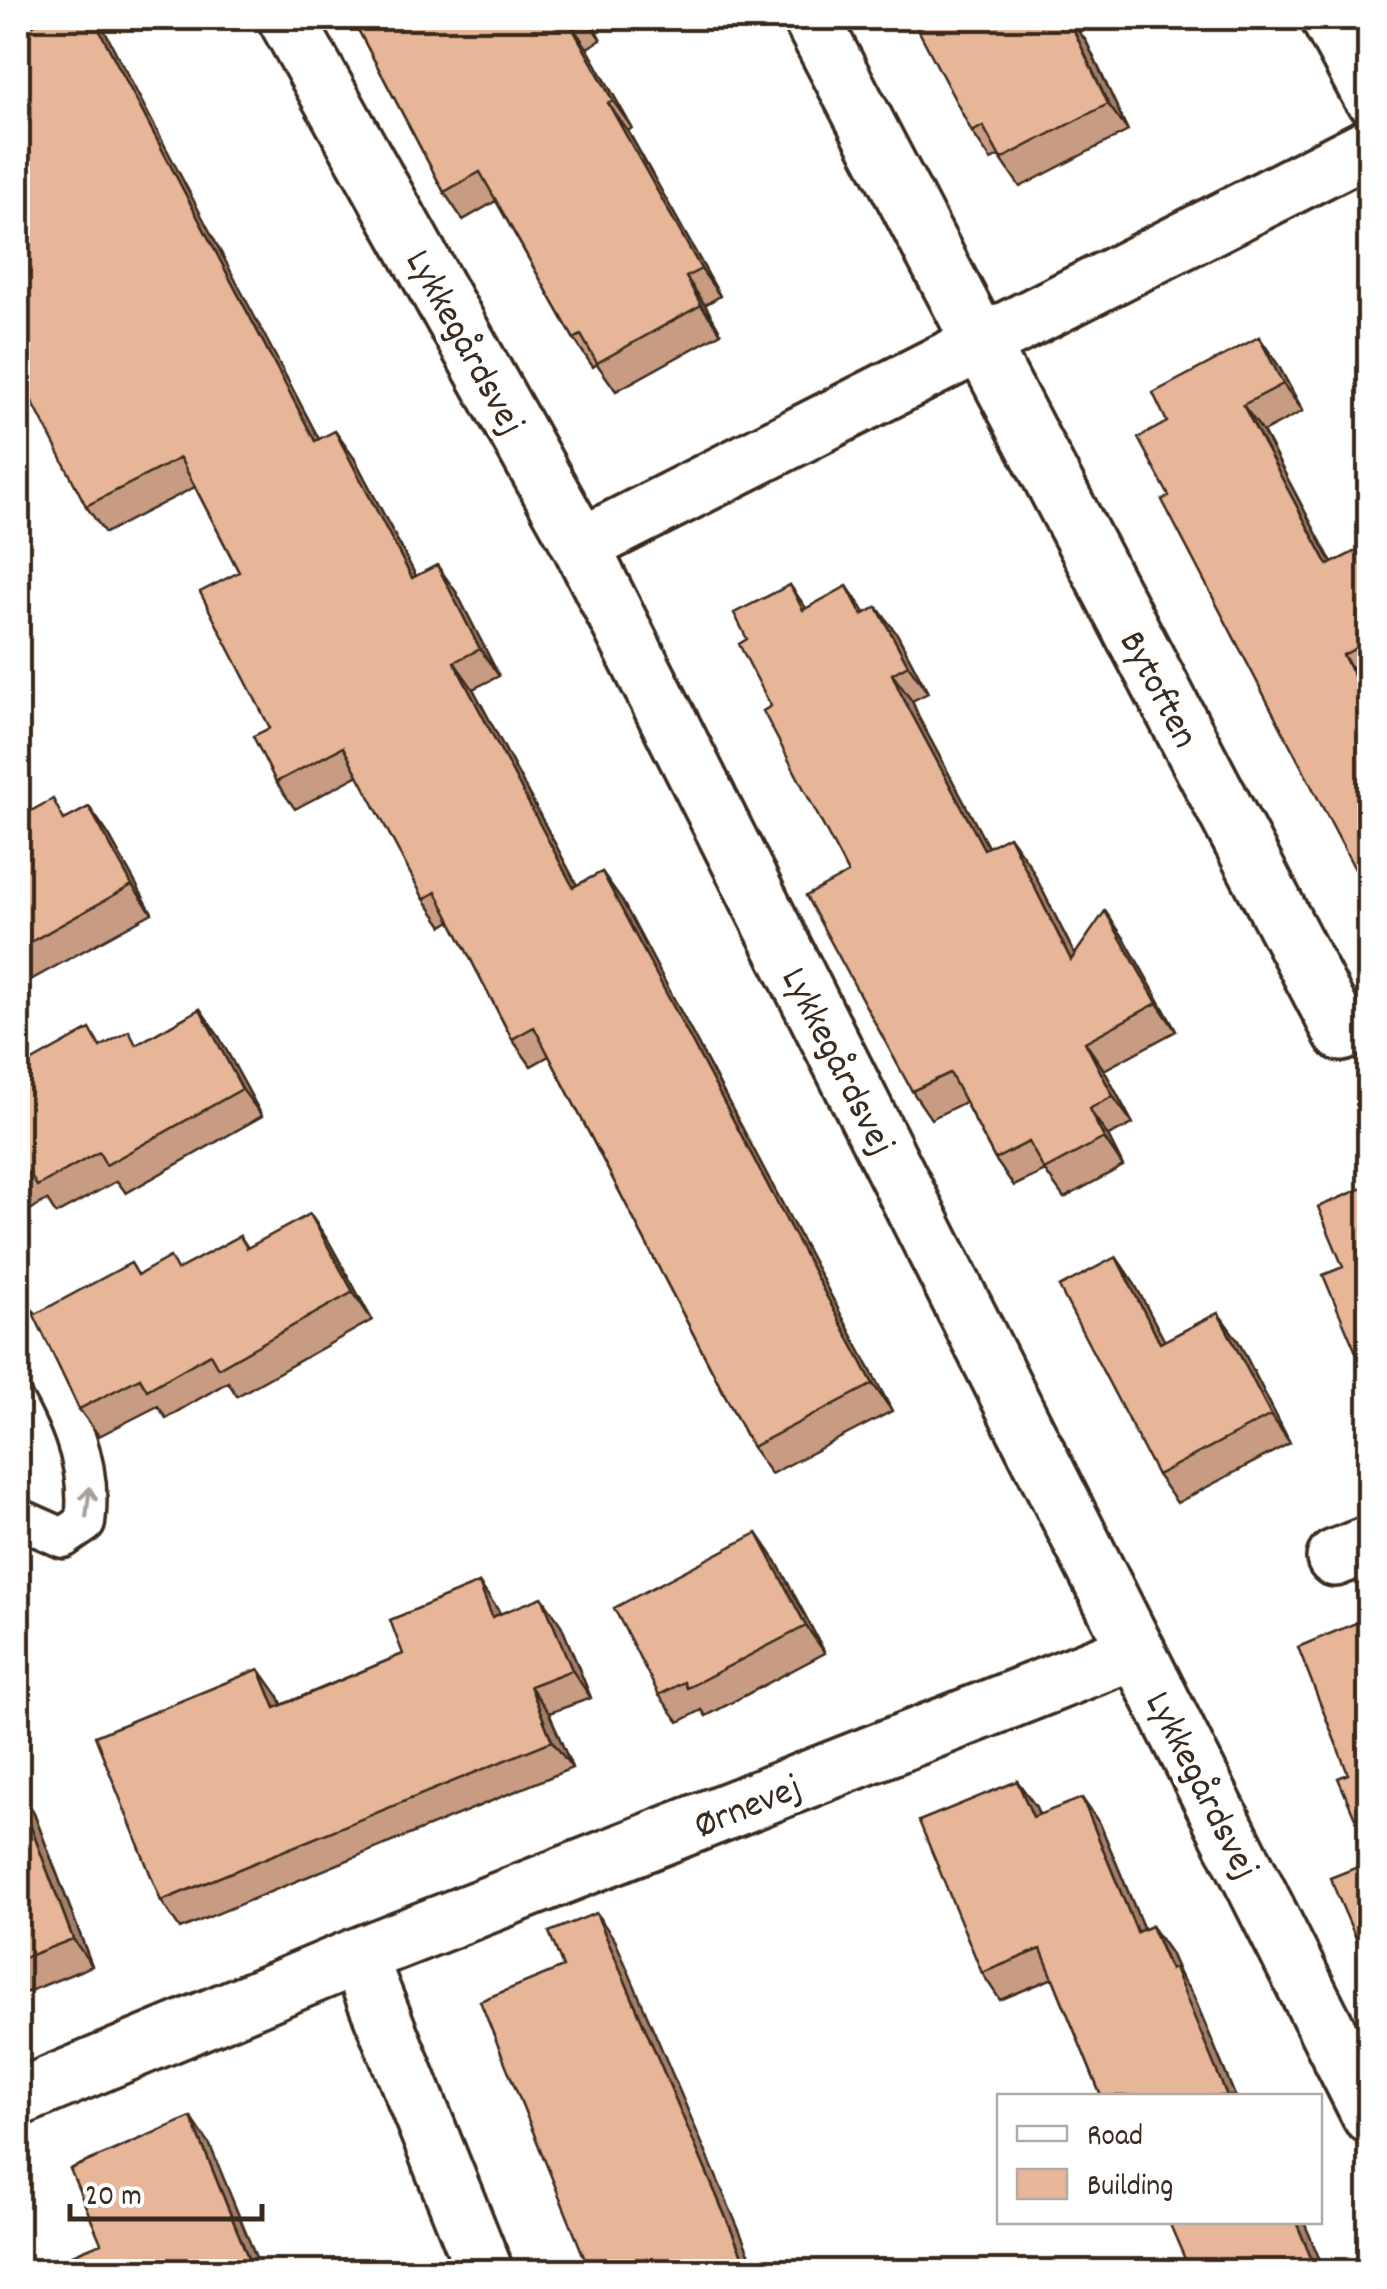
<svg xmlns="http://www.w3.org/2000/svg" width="1387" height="2289" viewBox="0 0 1387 2289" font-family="Dekko,sans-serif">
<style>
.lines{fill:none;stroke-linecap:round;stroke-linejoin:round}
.service-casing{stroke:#3b2a1e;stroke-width:45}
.minor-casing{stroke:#3b2a1e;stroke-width:62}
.service{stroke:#fff;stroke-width:38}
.minor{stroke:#fff;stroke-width:55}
.wall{fill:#c79c83;stroke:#3b2a1e;stroke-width:2.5}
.shaded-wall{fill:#a27f6a;stroke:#3b2a1e;stroke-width:2.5}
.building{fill:#e7b598;stroke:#3b2a1e;stroke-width:2.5}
.oneway{stroke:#a79f9a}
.labels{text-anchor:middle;stroke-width:10;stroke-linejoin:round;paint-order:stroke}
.street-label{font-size:38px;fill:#3b2a1e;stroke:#fff}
</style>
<rect width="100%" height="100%" fill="#fff"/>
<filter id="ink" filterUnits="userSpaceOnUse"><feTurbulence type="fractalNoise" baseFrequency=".01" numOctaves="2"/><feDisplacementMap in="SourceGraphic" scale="20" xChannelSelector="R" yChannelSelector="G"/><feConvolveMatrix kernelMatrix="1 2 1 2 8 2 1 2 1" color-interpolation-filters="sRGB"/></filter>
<g filter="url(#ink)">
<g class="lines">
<defs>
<path id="service" d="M18 1325C53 1390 95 1446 85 1523L63 1538 18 1518"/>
<path id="minor" d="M286 18 581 546 1370 2115
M811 18 1342 1033
M1329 18 1370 94
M581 546 1370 146
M1335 1558 1370 1544
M358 1956 485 2272
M18 2098 358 1956 1137 1650"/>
</defs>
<use href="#service" class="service-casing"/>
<use href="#minor" class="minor-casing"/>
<use href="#service" class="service"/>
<use href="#minor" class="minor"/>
</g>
<path class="wall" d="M47 18H96L319 439 354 458 416 576 456 592 499 676 473 689 577 885 602 872 621 899 892 1411 771 1474 752 1447 549 1056 531 1066 512 1039 451 921 443 926 424 899 359 775 295 809 276 782 270 728 239 572 195 487 105 533 86 506Z
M352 18H589L601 40 587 48 632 128 628 131 720 296 705 305 721 333 616 391 597 364 593 367 574 339 496 201 463 220 444 192Z
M1052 18 1054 20 1059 18H1069L1086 41 1128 131 1020 187 999 156 991 160 972 132Z
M1259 337 1278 365 1303 411 1263 432 1332 563 1358 550 1370 566V679L1362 683 1169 496 1167 422Z
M790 585 806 608 865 613 897 634 928 693 912 701 920 720 988 847 1029 864 1075 955 1124 938 1176 1031 1104 1070 1133 1124 1108 1136 1123 1166 1064 1198 1045 1171 1014 1186 995 1159 965 1102 931 1119 912 1091 848 873 771 706 747 639Z
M89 807 108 834 152 913 18 987V818L67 819Z
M200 1009 219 1037 262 1116 126 1193 117 1181 56 1214 47 1200 18 1217V1069L102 1046 138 1044Z
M240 1236 248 1248 329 1242 372 1320 237 1396 228 1382 166 1418 158 1406 99 1436 79 1409 139 1274 178 1270Z
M1116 1257 1135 1285 1164 1341 1218 1313 1238 1341 1290 1443 1177 1503 1157 1475Z
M776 1561 825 1653 706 1716 702 1710 679 1722 659 1695Z
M479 1583 500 1614 561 1625 591 1698 549 1713 572 1768 180 1929 161 1901 279 1697 282 1705 403 1654Z
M1017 1781 1036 1807 1039 1815 1100 1824 1144 1930 1151 1926 1170 1953 1180 1976 1193 1995 1235 2096H1101L1053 1978 1000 2000 982 1973Z
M18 1788 33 1811 92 1966 20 1995 18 1992Z"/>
<path class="shaded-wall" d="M93 18H96L102 26 334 468 315 441Z
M586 18H589L601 40Z
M1068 18 1086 41 1128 131 1108 104Z
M568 20 587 48 632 128 613 101Z
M608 103 628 131 720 296 701 269Z
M686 277 705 305 721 333 701 305Z
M1259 337 1278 365 1303 411 1283 384Z
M1243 405 1263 432 1347 592 1328 565Z
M335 431 354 458 431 605 412 578Z
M437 565 456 592 499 676 480 649Z
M847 586 866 614 862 615Z
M877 607 897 634 928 693 908 665Z
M1343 655 1362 683 1370 697V706Z
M454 662 473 689 592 914 573 887Z
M892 674 912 701 920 720 1004 877 984 849 900 692Z
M89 807 108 834 152 913 132 885Z
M1009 836 1029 864 1091 987 1071 960Z
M602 872 621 899 892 1411 873 1384Z
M1105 911 1124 938 1176 1031 1157 1003Z
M200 1009 219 1037 262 1116 242 1089Z
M1085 1042 1104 1070 1133 1124 1113 1096Z
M1089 1109 1108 1136 1123 1166 1104 1138Z
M310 1214 329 1242 372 1320 353 1292Z
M1116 1257 1135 1285 1180 1370 1160 1343Z
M1218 1313 1238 1341 1290 1443 1271 1415Z
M757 1533 776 1561 825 1653 806 1626Z
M479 1583 499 1611 512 1644 492 1617Z
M542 1597 561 1625 591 1698 572 1670Z
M259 1669 279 1697 295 1735 275 1708Z
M530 1686 549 1713 572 1768 552 1741Z
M1017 1781 1036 1807 1051 1844 1033 1817Z
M18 1788 33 1811 92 1966 73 1939 18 1793Z
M1082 1798 1100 1824 1156 1959 1137 1932Z
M596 1913 615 1940 757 2272H749Z
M1151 1926 1170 1953 1180 1976 1193 1995 1235 2096H1227Z
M191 2117 210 2145 262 2272H254Z
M1296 2222H1304L1325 2272H1317Z"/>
<path class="building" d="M47 18H93L315 441 335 431 412 578 437 565 480 649 454 662 573 887 602 872 873 1384 752 1447 534 1027 512 1039 436 892 424 899 343 747 276 782 253 736 270 728 200 592 239 572 180 458 86 506 18 374V33Z
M352 18H572L568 20 613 101 608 103 701 269 686 277 701 305 597 363 581 335 574 339 480 172 444 192Z
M912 18H1047L1050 22 1059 18H1068L1108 104 1001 159 983 126 972 132Z
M1259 337 1283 384 1243 405 1328 565 1358 550 1370 572V641L1343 655 1370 706V898L1162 500 1169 496 1138 438 1167 422 1153 393Z
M790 585 803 610 847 586 862 615 877 607 908 665 892 674 900 692 984 849 1009 836 1071 960 1105 911 1157 1003 1085 1042 1113 1096 1089 1109 1104 1138 1044 1170 1029 1142 995 1159 950 1073 912 1091 806 896 848 873 763 711 771 706 739 644 747 639 734 613Z
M53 799 64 820 89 807 132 885 18 949V818Z
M200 1009 242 1089 106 1165 99 1152 37 1186 29 1172 18 1178V1069L90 1029 100 1047 129 1031 136 1045Z
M1370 1185V1377L1367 1378 1323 1275 1343 1267 1318 1207Z
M310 1214 353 1292 218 1368 210 1354 147 1390 140 1378 79 1409 34 1315 131 1263 138 1275 170 1257 177 1270 240 1236 247 1248Z
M1116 1257 1160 1343 1218 1313 1271 1415 1157 1475 1059 1287Z
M757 1533 806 1626 687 1688 684 1682 659 1695 614 1608Z
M479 1583 492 1617 542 1597 572 1670 530 1686 552 1741 161 1901 95 1736 259 1669 275 1708 403 1654 390 1620Z
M1370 1617V1853L1338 1778 1348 1774 1298 1647Z
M1017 1781 1033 1817 1082 1798 1137 1932 1151 1926 1170 1970 1174 1968 1227 2096H1101L1041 1949 982 1973 919 1821Z
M18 1793 73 1939 18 1960Z
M1370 1862V1971L1330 1878Z
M596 1913 749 2272H590L480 2001 563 1967 549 1932Z
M191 2117 254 2272H48L46 2266 101 2243 70 2169Z
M1169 2222H1296L1317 2272H1155L1185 2259Z"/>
<defs><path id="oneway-shaft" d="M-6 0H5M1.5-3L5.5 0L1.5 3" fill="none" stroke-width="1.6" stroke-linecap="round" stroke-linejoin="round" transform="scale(2.5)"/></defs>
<use class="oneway" href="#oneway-shaft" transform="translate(88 1502) rotate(-83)"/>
</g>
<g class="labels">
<g class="street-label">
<text transform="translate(467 341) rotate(61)" y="13">Lykkegårdsvej</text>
<text transform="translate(1161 688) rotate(62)" y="13">Bytoften</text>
<text transform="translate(840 1060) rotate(63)" y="13">Lykkegårdsvej</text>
<text transform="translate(1204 1784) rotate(63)" y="13">Lykkegårdsvej</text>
<text transform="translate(747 1804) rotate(-22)" y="13">Ørnevej</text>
</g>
</g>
<rect width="1387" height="2289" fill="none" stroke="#fff" stroke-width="60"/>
<rect x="30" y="30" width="1327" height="2229" fill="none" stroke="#3b2a1e" stroke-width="4" filter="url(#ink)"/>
<rect x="997" y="2094" width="325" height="130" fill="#ffffff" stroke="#b1aaa5" stroke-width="2.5"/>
<rect x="1017" y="2126" width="50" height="15" fill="#ffffff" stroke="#b1aaa5" stroke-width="2.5"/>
<text x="1087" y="2144" font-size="30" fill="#3b2a1e">Road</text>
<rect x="1017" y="2169" width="50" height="30" fill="#e7b598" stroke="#b1aaa5" stroke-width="2.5"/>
<text x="1087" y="2194" font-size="30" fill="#3b2a1e">Building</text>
<path d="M70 2204v15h192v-15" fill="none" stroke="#3b2a1e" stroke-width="5"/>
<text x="85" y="2204" font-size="30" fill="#3b2a1e" stroke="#ffffff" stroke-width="8" paint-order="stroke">20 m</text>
</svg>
